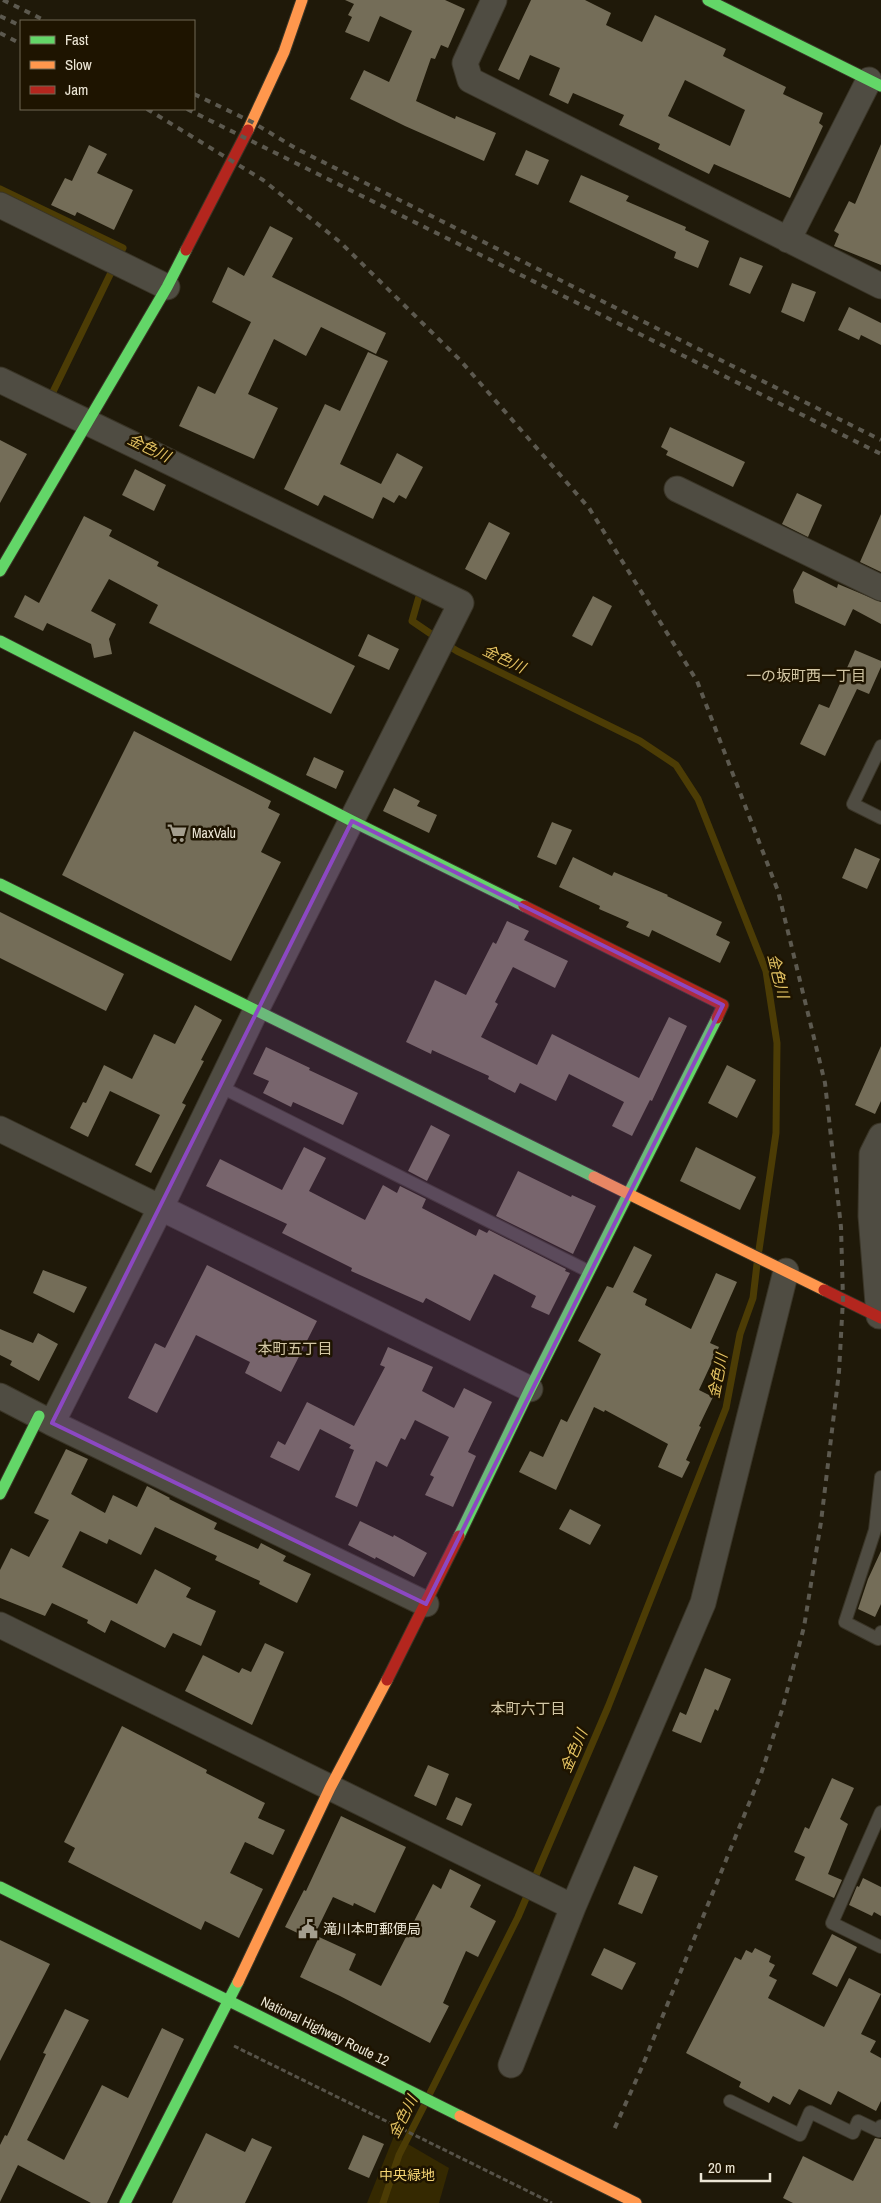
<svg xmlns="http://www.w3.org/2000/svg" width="881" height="2203" viewBox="0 0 881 2203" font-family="'Archivo Narrow','Noto Sans JP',sans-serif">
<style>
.green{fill:#352901}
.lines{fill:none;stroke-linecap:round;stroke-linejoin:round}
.stream{stroke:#4c3c05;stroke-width:7}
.building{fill:#746d58;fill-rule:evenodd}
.lane-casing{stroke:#3a3527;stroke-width:14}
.street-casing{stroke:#3a3527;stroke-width:27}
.fast-casing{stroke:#3a3527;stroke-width:13}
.slow-casing{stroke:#3a3527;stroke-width:13}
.jam-casing{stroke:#3a3527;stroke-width:13}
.path{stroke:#565248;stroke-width:3;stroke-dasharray:5 2.5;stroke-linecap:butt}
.lane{stroke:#4f4c42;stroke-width:12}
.street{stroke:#4f4c42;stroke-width:25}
.fast{stroke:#63d668;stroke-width:11}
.slow{stroke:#ff974d;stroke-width:11}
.jam{stroke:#b3261e;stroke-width:11}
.rail{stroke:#5c594f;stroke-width:4;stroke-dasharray:6 6;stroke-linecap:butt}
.marked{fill:#8c48c2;fill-opacity:0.2;stroke:#8c48c2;stroke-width:4;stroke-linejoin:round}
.labels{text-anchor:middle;stroke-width:5;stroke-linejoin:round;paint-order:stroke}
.poi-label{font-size:14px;fill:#ece6d5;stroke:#1e1400;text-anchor:start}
.street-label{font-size:14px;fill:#ece6d5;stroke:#1e1400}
.park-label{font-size:14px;fill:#f5d473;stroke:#1e1400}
.water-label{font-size:15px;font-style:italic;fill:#e4c362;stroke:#1e1400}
.neighbourhood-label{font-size:15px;fill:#d3c7a5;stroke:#1e1400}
</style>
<rect width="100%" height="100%" fill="#1f1909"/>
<path class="green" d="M394 2136 449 2168 439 2203H367Z"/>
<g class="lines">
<path class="stream" d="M0 189 123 248 49 400
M416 591 420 593 412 621 437 638
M446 644 457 651 640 741 676 765 698 799 766 971 777 1043 776 1133 759 1250
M429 2095 518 1917 608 1707 726 1408 740 1334 753 1298 757 1264
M383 2203 399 2155 425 2104"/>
</g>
<path class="building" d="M345 0H445L465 9 448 48 441 45 435 59 431 58 416 101 455 119 456 116 496 133 484 161 405 126 350 99 364 70 389 82 412 31 380 16 369 42 345 32 352 17 348 15 354 4Z
M531 0H585L611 13 606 25 642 42 655 15 726 49 723 56 786 87 783 94 823 113 819 123 823 126 790 198 714 164 709 174 658 149 660 144 619 125 624 115 573 93 568 104 549 95 560 68 530 55 519 80 498 70ZM685 80 745 110 730 146 668 116Z
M881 144V265L834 246 839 234 834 231 849 201 855 204Z
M89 145 107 154 97 173 133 190 114 230 77 212 75 216 51 205 65 178 72 181Z
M526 150 549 160 538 185 515 175Z
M581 175 629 196 626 201 686 227 685 230 709 241 698 268 674 258 676 252 569 202Z
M270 226 293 238 272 277 386 333 376 354 321 327 306 356 274 339 248 394 278 408 254 459 179 426 198 386 215 394 251 322 212 302 228 267 244 276Z
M740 257 763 266 750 294 729 285Z
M792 283 816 292 804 322 781 312Z
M849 307 881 323V345L861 335 859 340 838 330Z
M368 352 388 361 340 464 381 484 397 453 423 467 406 499 399 495 394 503 383 497 373 519 324 495 318 506 284 489 325 404 340 411Z
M670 427 745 462 733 487 666 455 668 451 661 447Z
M0 440 27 454 0 503Z
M135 469 166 485 154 511 122 495Z
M797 493 822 505 808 537 782 524Z
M881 514V572L860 562Z
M84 516 112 530 109 536 159 562 157 566 355 666 331 714 149 623 158 605 109 579 91 611 116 624 109 639 112 654 94 658 91 644 47 623 43 631 14 617 25 595 39 603Z
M489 522 510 533 486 580 465 569Z
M803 571 837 588 838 584 881 602V624L853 609 845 626 795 603 793 590Z
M593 596 612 606 592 646 572 636Z
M368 634 399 649 389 670 358 656Z
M855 650 881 661V667L869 694 857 689 825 756 800 744 819 704 829 708Z
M134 731 271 801 268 808 280 814 261 852 281 862 231 961 62 875Z
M314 757 344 771 336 789 306 775Z
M394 788 420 801 417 806 437 815 429 833 383 811Z
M552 822 572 830 556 865 537 857Z
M855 848 880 859 867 889 842 878Z
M573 857 612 876 614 872 668 895 667 896 722 922 716 935 730 942 720 963 652 930 649 937 626 927 629 922 599 909 600 906 559 887Z
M0 912 124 974 106 1011 0 958Z
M507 921 529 931 524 940 568 961 555 988 513 967 495 1002 498 1004 481 1037 537 1065 552 1034 639 1078 669 1017 687 1026 652 1101 650 1100 632 1136 612 1126 624 1102 569 1074 556 1101 520 1083 515 1093 488 1079 489 1076 432 1050 431 1054 406 1042 435 980 466 995 493 942 496 944Z
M195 1005 222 1020 201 1060 204 1061 182 1103 186 1105 151 1173 135 1165 160 1115 110 1091 88 1137 70 1128 83 1102 86 1103 104 1065 132 1079 154 1034 175 1044Z
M881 1046V1101L875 1114 855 1105Z
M266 1047 310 1068 309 1070 358 1093 343 1125 293 1102 291 1107 263 1093 269 1081 253 1074Z
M727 1065 756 1080 737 1118 708 1103Z
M431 1125 450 1135 427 1181 408 1171Z
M304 1147 326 1158 309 1191 365 1220 383 1185 397 1193 400 1186 426 1199 422 1208 476 1236 479 1229 487 1233 489 1230 566 1269 565 1271 570 1273 549 1315 531 1307 536 1296 494 1274 470 1321 426 1298 423 1303 351 1271 352 1268 282 1233 287 1224 206 1186 220 1159 282 1190Z
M696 1147 756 1177 740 1210 680 1181Z
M518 1171 571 1197 572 1195 596 1206 573 1254 496 1216Z
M634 1246 652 1255 633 1292 647 1299 645 1305 691 1329 716 1273 737 1282 710 1343 719 1347 699 1390 713 1397 699 1426 701 1427 686 1460 690 1462 682 1478 658 1467 668 1444 605 1410 604 1412 594 1407 556 1490 519 1472 530 1451 543 1457 561 1419 567 1422 601 1354 578 1341 607 1286 613 1288Z
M207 1265 317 1321 281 1392 245 1373 250 1362 196 1335 157 1413 128 1398 155 1343 165 1348Z
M43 1270 87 1287 74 1313 33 1293Z
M0 1329 33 1343 38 1333 58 1344 39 1381 10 1365 12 1361 0 1355Z
M388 1347 433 1367 422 1391 454 1408 464 1388 492 1402 468 1452 476 1456 453 1507 425 1495 434 1477 430 1475 449 1437 415 1420 405 1440 401 1438 387 1467 376 1461 357 1507 335 1497 354 1450 349 1448 351 1445 320 1429 299 1471 270 1457 278 1441 285 1445 307 1402 354 1426 385 1367 380 1365Z
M66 1449 88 1459 71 1494 105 1513 113 1495 137 1507 147 1486 170 1498 169 1499 217 1523 214 1529 258 1549 261 1543 286 1556 283 1561 311 1574 297 1603 259 1584 260 1581 215 1560 217 1556 155 1527 141 1555 109 1539 107 1544 80 1531 62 1567 137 1604 155 1569 191 1588 186 1597 216 1611 201 1646 173 1633 165 1648 111 1620 105 1633 87 1623 88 1620 52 1603 45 1616 0 1598V1570L11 1548 29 1557 49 1520 34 1513Z
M570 1509 601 1525 590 1545 559 1529Z
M360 1521 393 1537 394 1535 427 1553 414 1577 376 1557 375 1559 348 1545Z
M881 1551V1604L875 1617 858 1609 868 1579Z
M265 1643 284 1652 252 1725 185 1691 203 1655 239 1673 242 1668 251 1672Z
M705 1668 731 1679 718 1711 715 1709 701 1743 672 1731 680 1712 686 1715Z
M122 1726 207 1770 206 1773 265 1803 258 1818 285 1830 273 1855 245 1842 230 1873 263 1889 239 1938 205 1921 201 1930 68 1862 75 1848 64 1842Z
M428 1765 449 1774 436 1806 414 1796Z
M832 1778 854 1788 840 1819 848 1824 828 1874 842 1880 834 1898 795 1880 805 1857 794 1852 805 1827 809 1829Z
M456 1797 472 1804 462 1826 446 1819Z
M341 1816 406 1847 375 1913 354 1903 353 1906 333 1897 312 1940 285 1927 304 1890 306 1891Z
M634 1866 658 1876 642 1914 618 1904Z
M450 1869 481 1885 470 1907 496 1921 478 1957 466 1951 443 2003 449 2006 430 2043 340 1996 300 1977 319 1937 356 1954 349 1970 381 1986 433 1884 441 1889Z
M863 1878 881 1887V1916L874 1912 872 1916 849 1905 857 1886 859 1887Z
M832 1934 857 1947 837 1987 812 1974Z
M0 1940 50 1964 0 2061Z
M604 1948 636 1963 622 1990 591 1975Z
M755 1948 771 1956 769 1962 775 1965 769 1976 777 1980 768 1998 824 2027 849 1978 881 1994 861 2034 876 2041 870 2052 881 2058V2101L876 2111 838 2091 831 2105 799 2089 790 2105 773 2096 769 2103 739 2087 741 2082 686 2053 735 1957 741 1960 746 1950 752 1953Z
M65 2009 89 2020 27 2140 64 2160 102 2085 128 2098 162 2028 184 2039 107 2203H91L18 2165 0 2202V2145L5 2135 7 2136 46 2054 43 2053Z
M206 2133 245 2152 252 2138 272 2147 245 2203H172Z
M363 2135 384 2144 369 2178 348 2169Z
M875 2138 881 2139V2203H793L783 2198 803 2156 853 2181Z"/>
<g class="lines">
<defs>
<path id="lane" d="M881 746 853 804 881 818
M219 1086 588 1271
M881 1477 875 1530 845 1622 878 1639 881 1632
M881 1812 832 1923 881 1947
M730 2101 800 2135 810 2112 853 2133 858 2121 879 2131 881 2126"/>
<path id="street" d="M494 0 465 63 470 80 881 286
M0 205 167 287
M788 240 869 80
M0 380 461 603 256 1010 160 1209 52 1423
M677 489 881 588
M0 1129 530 1389
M879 1316 871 1216 872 1154 881 1136
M0 1396 52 1423 426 1604
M0 1625 573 1907 703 1603 786 1271
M511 2065 573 1907"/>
<path id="fast" d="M708 0 881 86
M0 571 167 287 186 250
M0 641 352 821 524 906
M0 884 594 1177
M0 1494 39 1416
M459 1536 530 1389 717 1018
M0 1887 460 2116
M125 2203 238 1982"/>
<path id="slow" d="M248 130 284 52 302 0
M594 1177 824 1290
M238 1982 330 1788 387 1680
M460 2116 636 2203"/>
<path id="jam" d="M186 250 248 130
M524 906 723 1005 717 1018
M824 1290 881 1318
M387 1680 459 1536"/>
</defs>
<use href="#lane" class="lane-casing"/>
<use href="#street" class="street-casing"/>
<use href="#fast" class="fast-casing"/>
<use href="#slow" class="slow-casing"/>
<use href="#jam" class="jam-casing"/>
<path class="path" d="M234 2046 552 2203"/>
<use href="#lane" class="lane"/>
<use href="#street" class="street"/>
<use href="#fast" class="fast"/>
<use href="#slow" class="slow"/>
<use href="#jam" class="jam"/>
<path class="rail" d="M3 0 46 21
M0 16 21 26
M0 33 21 44
M194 94 252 122 297 149 881 440
M147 109 263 180 340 242 460 360 589 508 697 681 778 891 825 1083 841 1227 843 1299 839 1372 821 1522 804 1627 782 1710 761 1774 642 2067 613 2132
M187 109 881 454"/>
</g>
<path class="marked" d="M352 821 723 1005 426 1604 52 1423Z"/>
<defs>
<symbol id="supermarket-bare" viewBox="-9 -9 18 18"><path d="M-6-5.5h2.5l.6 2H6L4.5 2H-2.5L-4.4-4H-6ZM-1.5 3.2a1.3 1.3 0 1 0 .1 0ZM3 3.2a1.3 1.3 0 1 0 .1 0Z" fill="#a49e8e" stroke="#1e1400" stroke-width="2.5" paint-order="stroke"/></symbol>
<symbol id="civic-bare" viewBox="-9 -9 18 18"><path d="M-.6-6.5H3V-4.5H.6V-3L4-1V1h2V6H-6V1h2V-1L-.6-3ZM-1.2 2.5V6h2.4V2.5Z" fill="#a49e8e" stroke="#1e1400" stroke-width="2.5" paint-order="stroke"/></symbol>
</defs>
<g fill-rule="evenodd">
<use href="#supermarket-bare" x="163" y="819" width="28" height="28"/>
<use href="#civic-bare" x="294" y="1915" width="28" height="28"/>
</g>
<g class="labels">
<g class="poi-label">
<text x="192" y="838">MaxValu</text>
<text x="323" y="1934">滝川本町郵便局</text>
</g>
<g class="street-label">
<text transform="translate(325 2031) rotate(26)" y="5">National Highway Route 12</text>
</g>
<g class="park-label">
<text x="407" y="2180">中央緑地</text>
</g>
<g class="water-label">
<text transform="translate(149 448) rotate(26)" y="5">金色川</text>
<text transform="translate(504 659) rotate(26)" y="5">金色川</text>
<text transform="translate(778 976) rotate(76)" y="5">金色川</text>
<text transform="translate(718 1376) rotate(-79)" y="5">金色川</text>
<text transform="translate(574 1751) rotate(-67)" y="5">金色川</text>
<text transform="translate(403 2117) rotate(-63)" y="5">金色川</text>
</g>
<g class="neighbourhood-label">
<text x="806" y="681">一の坂町西一丁目</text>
<text x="295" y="1354">本町五丁目</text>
<text x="528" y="1714">本町六丁目</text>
</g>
</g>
<rect x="20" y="20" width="175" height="90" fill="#1e1400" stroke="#706855"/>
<rect x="30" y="36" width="25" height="8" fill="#63d668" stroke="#706855"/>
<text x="65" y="45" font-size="15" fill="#ece6d5">Fast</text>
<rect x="30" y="61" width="25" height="8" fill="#ff974d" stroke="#706855"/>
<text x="65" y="70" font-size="15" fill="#ece6d5">Slow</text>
<rect x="30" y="86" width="25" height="8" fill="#b3261e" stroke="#706855"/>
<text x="65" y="95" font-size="15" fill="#ece6d5">Jam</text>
<path d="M701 2173v8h69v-8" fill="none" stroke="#ece6d5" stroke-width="2.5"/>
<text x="708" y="2173" font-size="15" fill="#ece6d5" stroke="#1e1400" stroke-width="4" paint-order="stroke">20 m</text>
</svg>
